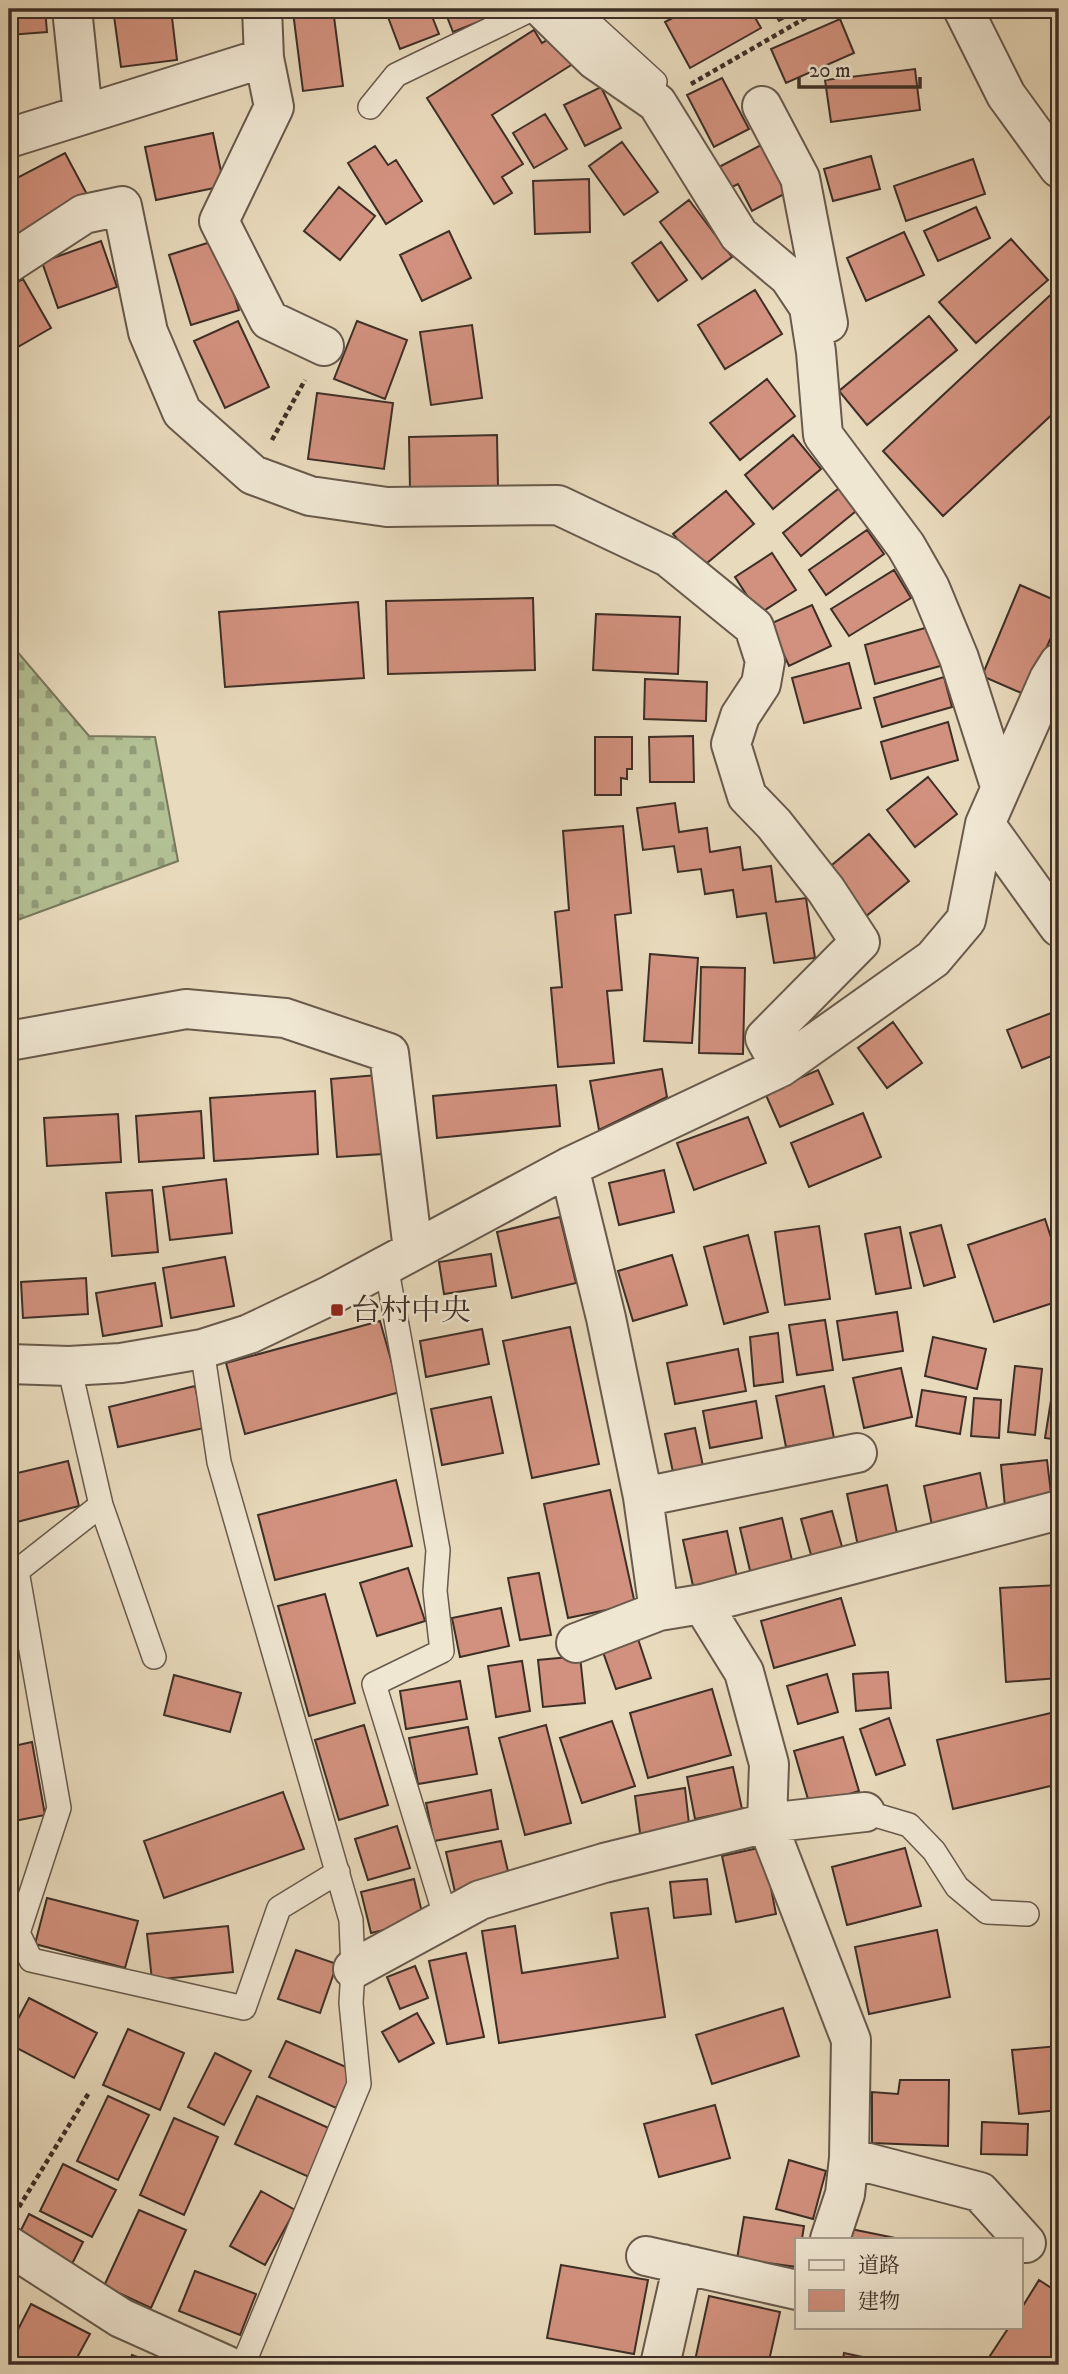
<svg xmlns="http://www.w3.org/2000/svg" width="1068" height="2374" viewBox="0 0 1068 2374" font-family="'IM FELL DW Pica','Noto Serif JP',serif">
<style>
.cemetery{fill:url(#cemetery-stones);stroke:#78785c;stroke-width:2}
.building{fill:#d2917e;stroke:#3e2f26;stroke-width:2}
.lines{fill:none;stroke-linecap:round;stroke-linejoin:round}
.service-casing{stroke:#685a4c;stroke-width:26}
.minor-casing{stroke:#685a4c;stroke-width:42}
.tertiary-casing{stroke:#685a4c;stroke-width:42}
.path{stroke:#3e2f26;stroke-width:4.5;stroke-dasharray:5 3.5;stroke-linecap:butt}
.service{stroke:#f0e7d3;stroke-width:23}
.minor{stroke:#f0e7d3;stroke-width:38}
.tertiary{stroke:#f0e7d3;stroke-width:38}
.poi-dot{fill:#8f2418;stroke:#f0e7d3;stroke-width:2.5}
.labels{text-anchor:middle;stroke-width:5;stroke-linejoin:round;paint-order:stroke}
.poi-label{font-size:30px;fill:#3e2f26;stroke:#f0e7d3;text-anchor:start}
</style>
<defs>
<pattern id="cemetery-stones" width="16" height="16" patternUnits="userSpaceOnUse" patternTransform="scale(1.75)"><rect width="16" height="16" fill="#b3c093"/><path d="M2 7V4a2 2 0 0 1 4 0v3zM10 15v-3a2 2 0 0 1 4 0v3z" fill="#939c78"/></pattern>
</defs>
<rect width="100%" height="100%" fill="#e8dabc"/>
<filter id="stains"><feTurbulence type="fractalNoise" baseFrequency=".00286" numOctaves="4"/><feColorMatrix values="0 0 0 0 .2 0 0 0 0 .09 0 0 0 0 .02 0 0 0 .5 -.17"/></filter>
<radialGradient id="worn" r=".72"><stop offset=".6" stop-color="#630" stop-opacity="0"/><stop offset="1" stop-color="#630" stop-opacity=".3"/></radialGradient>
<path class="cemetery" d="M9 642 89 736 155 737 178 861 15 921 9 908Z"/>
<path class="building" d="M9 9H45L47 32 9 35Z
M171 9 177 60 121 67 114 16Z
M318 9H333L343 86 303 91 293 12Z
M385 9H429L439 34 400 49Z
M444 9H496L498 14 453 32Z
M689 9H750L761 28 690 68 665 22Z
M772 9H801L779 21Z
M840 19 854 53 786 83 771 49Z
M534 30 542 43 558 33 576 62 492 115 523 164 502 177 512 193 494 204 427 98Z
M915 69 920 110 831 122 825 80Z
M722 78 749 129 714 147 687 95Z
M601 87 621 128 585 146 564 105Z
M545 114 567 149 534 168 513 133Z
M213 133 224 186 156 200 145 147Z
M622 142 658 192 624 215 589 166Z
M761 145 786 193 752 211 738 184 730 188 719 167Z
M375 146 388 165 396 160 422 201 386 224 348 163Z
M65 153 89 198 18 235 9 218V182Z
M871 156 880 189 833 201 824 169Z
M973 159 985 194 906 221 894 186Z
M589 179 590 232 535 234 533 181Z
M339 187 375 216 340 260 304 231Z
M689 200 732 257 702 279 660 222Z
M976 207 990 238 938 261 924 231Z
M449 231 471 278 422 301 400 255Z
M904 232 924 275 866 301 847 258Z
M1011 239 1048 280 976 343 939 302Z
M217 240 239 310 191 325 169 255Z
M101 241 117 287 58 308 42 262Z
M661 242 687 280 658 301 632 263Z
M23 279 51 328 9 352V287Z
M1059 287V408L943 516 883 451Z
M755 290 782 334 725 369 698 325Z
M929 316 957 350 867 425 839 391Z
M238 321 269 387 225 408 194 341Z
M357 321 407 340 385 399 334 379Z
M472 325 482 398 431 405 420 332Z
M767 379 795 416 740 460 710 423Z
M317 393 393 403 384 469 308 459Z
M497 435 498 487 410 489 409 437Z
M793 435 821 469 773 509 745 475Z
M843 485 861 507 801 556 783 533Z
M726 491 754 524 701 568 673 534Z
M867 530 884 554 826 595 809 570Z
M772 553 796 590 759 614 735 577Z
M894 570 911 598 849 636 831 609Z
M1020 585 1059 602V619L1026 695 982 676Z
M533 598 535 670 388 674 386 601Z
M358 602 364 678 225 687 219 612Z
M812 605 831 646 789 666 770 624Z
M596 614 680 617 678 674 593 670Z
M932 626 944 665 875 684 865 645Z
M849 663 861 708 804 723 792 678Z
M944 677 952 707 882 727 874 698Z
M645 679 707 682 706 721 644 719Z
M948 722 958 760 891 779 881 742Z
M693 736 694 782H650L649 737Z
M595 737H632V769H627V779L621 778V795H595Z
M928 777 957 814 915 847 887 810Z
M675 803 679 832 707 828 710 852 740 847 743 870 771 866 776 902 806 898 815 958 774 963 766 913 737 917 733 890 705 894 701 869 678 872 674 846 643 850 637 808Z
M623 826 631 913 615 915 622 990 607 991 614 1063 558 1067 551 988 562 987 555 912 569 910 563 831Z
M869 834 909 881 865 917 826 870Z
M650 954 698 958 692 1043 644 1041Z
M701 967 745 968 743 1054 699 1053Z
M1059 1010V1053L1022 1068 1007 1030Z
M893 1022 922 1063 887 1088 858 1048Z
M662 1069 667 1097 599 1130 590 1081Z
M818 1070 833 1104 780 1127 765 1093Z
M377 1075 383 1154 337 1157 331 1079Z
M556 1085 560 1126 437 1138 433 1096Z
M315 1091 318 1154 214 1161 210 1098Z
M201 1111 204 1158 139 1162 136 1116Z
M863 1113 881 1157 809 1187 791 1143Z
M118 1114 121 1162 47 1166 44 1118Z
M748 1117 766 1163 694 1190 677 1143Z
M664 1170 674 1212 619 1225 609 1183Z
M226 1179 232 1233 170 1240 163 1187Z
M152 1190 158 1252 112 1256 106 1193Z
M560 1217 576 1283 512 1298 497 1232Z
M1045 1219 1059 1262V1301L994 1322 968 1245Z
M941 1225 955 1277 924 1286 910 1233Z
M819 1226 830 1299 785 1305 775 1232Z
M900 1227 911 1288 876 1294 865 1234Z
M748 1235 768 1312 724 1324 704 1247Z
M491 1254 496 1286 444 1294 439 1262Z
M672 1255 687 1305 633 1321 618 1271Z
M225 1257 234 1306 171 1318 163 1268Z
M86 1278 88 1314 23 1318 21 1282Z
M155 1283 162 1326 103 1336 96 1293Z
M897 1312 903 1351 843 1360 837 1321Z
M825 1320 833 1370 797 1375 789 1325Z
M380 1321 400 1392 245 1434 226 1363Z
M570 1327 599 1464 532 1478 503 1341Z
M482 1329 489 1364 426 1377 420 1341Z
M778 1333 783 1382 754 1386 750 1337Z
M933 1337 986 1349 977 1389 925 1376Z
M738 1349 746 1391 675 1404 667 1363Z
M1015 1366 1042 1369 1035 1435 1008 1432Z
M901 1368 912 1417 864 1428 853 1378Z
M1056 1369H1059V1440L1045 1438Z
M195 1386 204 1428 118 1447 109 1407Z
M824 1386 834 1438 786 1447 776 1396Z
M922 1390 966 1397 960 1434 916 1426Z
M491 1397 503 1453 442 1465 431 1409Z
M974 1398 1001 1400 999 1438 971 1436Z
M756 1401 762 1438 710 1448 703 1411Z
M695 1428 704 1471 674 1477 665 1434Z
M1047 1460 1052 1502 1005 1507 1001 1465Z
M68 1461 79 1506 13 1523 9 1505V1475Z
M980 1473 989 1518 933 1530 924 1486Z
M396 1480 412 1546 275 1580 258 1515Z
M887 1485 898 1538 858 1546 847 1494Z
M610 1490 635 1604 568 1618 544 1504Z
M832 1511 844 1554 813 1562 801 1519Z
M782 1518 794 1569 752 1579 740 1528Z
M727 1531 737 1577 693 1586 683 1540Z
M408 1568 425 1621 377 1636 360 1583Z
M539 1573 551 1635 520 1640 508 1578Z
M1059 1585V1678L1006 1682 1000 1588Z
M325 1594 355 1703 309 1716 278 1606Z
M841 1598 855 1645 774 1668 761 1621Z
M501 1608 509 1646 460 1657 452 1618Z
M638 1639 651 1678 616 1689 603 1652Z
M580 1656 585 1703 543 1707 538 1660Z
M522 1661 530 1711 496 1717 488 1666Z
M888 1672 891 1708 856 1711 853 1674Z
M827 1674 838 1712 798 1724 787 1686Z
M174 1675 241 1693 230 1732 164 1715Z
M460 1681 467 1719 406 1729 400 1691Z
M712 1689 731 1755 648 1778 630 1713Z
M1059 1711V1784L953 1809 937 1740Z
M889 1718 905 1765 876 1775 860 1729Z
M612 1721 635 1786 582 1803 560 1738Z
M364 1725 388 1805 339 1820 315 1740Z
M546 1725 571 1823 525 1835 499 1738Z
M468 1727 477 1774 418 1784 409 1738Z
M843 1737 859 1791 810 1806 794 1751Z
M32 1742 45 1815 9 1822V1747Z
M733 1767 742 1809 695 1819 687 1777Z
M685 1788 690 1833 641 1840 635 1796Z
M491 1790 498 1829 434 1841 426 1803Z
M283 1792 304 1849 164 1898 144 1841Z
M397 1826 410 1868 368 1880 355 1839Z
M501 1841 510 1880 455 1892 446 1852Z
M763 1847 776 1914 736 1922 722 1856Z
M905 1848 921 1906 847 1925 832 1867Z
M414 1879 424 1921 371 1933 361 1892Z
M707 1879 711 1914 674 1918 670 1882Z
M47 1898 138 1921 125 1968 35 1944Z
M648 1908 665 2017 499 2043 482 1931 515 1926 522 1973 618 1958 611 1913Z
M228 1926 233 1972 152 1980 147 1934Z
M937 1930 950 1997 869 2014 855 1947Z
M296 1950 337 1964 320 2013 278 1999Z
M466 1953 484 2037 447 2044 429 1961Z
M415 1966 428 1998 400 2009 387 1977Z
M29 1998 97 2033 74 2078 9 2044V2036Z
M783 2008 799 2056 712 2084 696 2035Z
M417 2013 434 2043 399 2062 382 2032Z
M128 2029 184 2053 160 2110 103 2085Z
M286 2041 353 2070 336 2108 269 2077Z
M1059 2046V2110L1019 2114 1012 2050Z
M215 2053 251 2071 224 2125 188 2107Z
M900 2080H949L948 2146 872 2143V2092L898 2094Z
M108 2096 149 2115 118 2180 77 2161Z
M257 2096 331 2129 309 2177 235 2144Z
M715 2105 730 2158 659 2177 644 2124Z
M174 2118 218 2137 184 2215 140 2195Z
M982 2122 1028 2124 1027 2155 981 2154Z
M789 2160 826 2171 813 2219 776 2209Z
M63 2164 116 2190 92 2237 40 2211Z
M261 2191 295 2210 265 2265 230 2246Z
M139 2210 186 2230 151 2308 104 2286Z
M29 2214 83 2242 68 2272 14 2244Z
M744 2217 804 2226 802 2239H797V2267L737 2259Z
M851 2229 900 2239H849Z
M561 2265 648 2280 634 2354 547 2338Z
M195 2271 256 2294 240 2335 179 2311Z
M1039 2280 1059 2293V2365H984L1009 2327H1021V2309Z
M709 2296 780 2312 768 2365H694Z
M31 2304 90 2334 73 2365H9V2347Z
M844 2353 900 2365H842Z
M132 2355 158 2365H128Z"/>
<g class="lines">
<defs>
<path id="service" d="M575 9 655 82
M370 107 396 75 532 9
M386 1265 438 1550 435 1591 442 1651 374 1684 446 1918
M202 1349 219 1462 351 1920 353 1969 351 2003 359 2084 243 2365
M69 1366 101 1505 154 1657
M101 1505 17 1571 59 1808 18 1933 31 1960 244 2008 279 1908 338 1872
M865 1812 909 1825 934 1851 957 1887 987 1912 1027 1914"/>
<path id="minor" d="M72 9 83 114
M262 9 264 58 274 107 219 221 269 320 324 346
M543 9 595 60 657 103 739 235 789 277 809 307 816 352 823 435 906 546 930 588 959 658 1000 786
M762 106 800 178 828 323
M9 138 264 58
M9 263 84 214 122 206 148 332 182 412 253 475 310 496 387 507 558 505 668 557 754 627 765 661 761 684 740 716 731 744 747 796 774 824 826 890 860 942 765 1038 781 1067
M985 824 1059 927
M9 1041 186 1009 285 1018 389 1053 413 1250
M569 1167 606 1318 643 1497 659 1611 702 1604 744 1672 769 1764 767 1823 851 2040 849 2158 845 2194 830 2239
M9 1364 69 1366 121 1363 202 1349 249 1334 329 1296 569 1167 781 1067 933 959 966 920 985 824 1049 679 1059 663
M643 1497 857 1453
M702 1604 1059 1510
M576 1643 659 1611
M353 1969 480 1900 604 1863 767 1823 865 1812
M849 2158 980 2192 1026 2243
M9 2246 121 2318 226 2365
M646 2256 797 2290
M660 2365 683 2264"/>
<path id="tertiary" d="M963 9 1006 95 1059 168"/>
</defs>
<use href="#service" class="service-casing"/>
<use href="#minor" class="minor-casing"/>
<use href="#tertiary" class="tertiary-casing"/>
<path class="path" d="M691 84 821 9
M272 440 305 380
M19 2207 90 2091"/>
<use href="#service" class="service"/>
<use href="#minor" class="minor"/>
<use href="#tertiary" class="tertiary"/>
</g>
<rect class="poi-dot" x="330" y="1303" width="14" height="14" rx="3.5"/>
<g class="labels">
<g class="poi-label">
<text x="351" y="1320">台村中央</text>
</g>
</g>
<rect width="1068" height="2374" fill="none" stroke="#e8dabc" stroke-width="35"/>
<rect x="10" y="10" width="1047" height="2353" fill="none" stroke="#3e2f26" stroke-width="3.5"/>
<rect x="18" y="18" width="1033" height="2339" fill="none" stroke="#3e2f26" stroke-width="2"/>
<rect x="795" y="2238" width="228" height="91" fill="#f0e7d3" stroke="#a99d8e" stroke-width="2"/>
<rect x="809" y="2260" width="35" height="10" fill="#f0e7d3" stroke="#a99d8e" stroke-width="2"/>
<text x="858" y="2272" font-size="21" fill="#3e2f26">道路</text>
<rect x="809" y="2290" width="35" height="21" fill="#d2917e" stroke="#a99d8e" stroke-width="2"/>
<text x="858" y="2308" font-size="21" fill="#3e2f26">建物</text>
<path d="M799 77v10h121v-10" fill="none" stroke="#3e2f26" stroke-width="3.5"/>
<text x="809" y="77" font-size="21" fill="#3e2f26" stroke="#f0e7d3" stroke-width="5" paint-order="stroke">20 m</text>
<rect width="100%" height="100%" filter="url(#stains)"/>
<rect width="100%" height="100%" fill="url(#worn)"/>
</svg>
